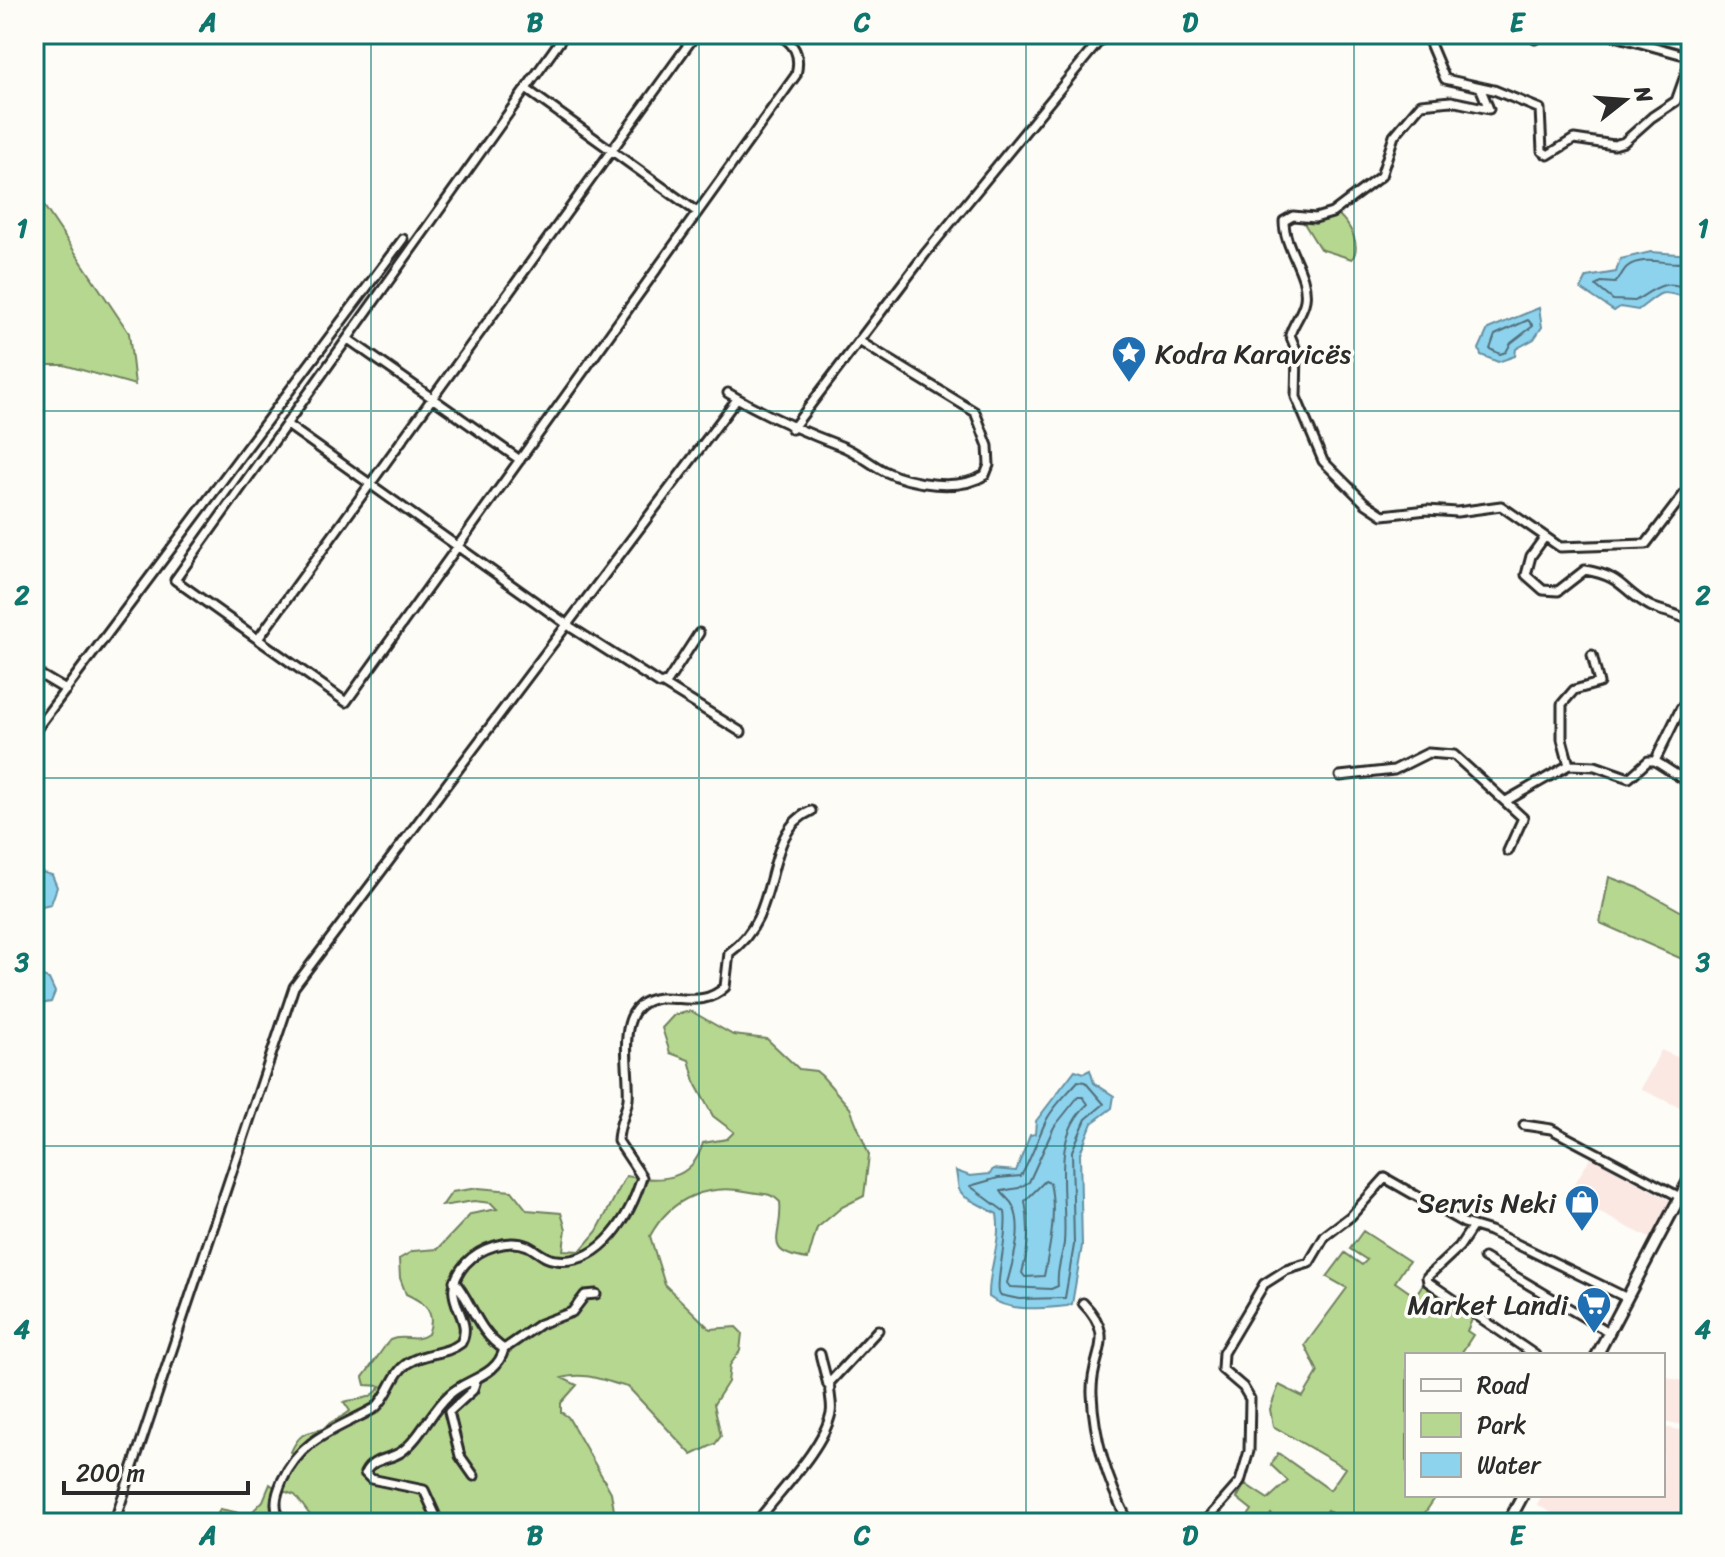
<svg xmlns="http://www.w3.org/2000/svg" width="1725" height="1557" viewBox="0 0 1725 1557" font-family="Sriracha,sans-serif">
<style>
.built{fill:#fbe8e3}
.green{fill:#b6d790;stroke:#70815e;stroke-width:2}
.water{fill:#8dd3ee;stroke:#6690a0;stroke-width:2}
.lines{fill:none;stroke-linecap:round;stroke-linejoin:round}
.shore{stroke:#526e79;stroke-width:2}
.minor-casing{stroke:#2b2b2b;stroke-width:13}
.secondary-casing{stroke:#2b2b2b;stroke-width:15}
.minor{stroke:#fdfcf7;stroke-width:7}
.secondary{stroke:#fdfcf7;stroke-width:9}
.grid{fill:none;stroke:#0f766e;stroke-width:2;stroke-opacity:0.55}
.labels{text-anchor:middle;stroke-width:7;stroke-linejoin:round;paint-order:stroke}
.poi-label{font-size:28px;fill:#2b2b2b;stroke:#fdfcf7;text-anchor:end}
.neatline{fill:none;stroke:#0f766e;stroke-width:3}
.grid-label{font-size:26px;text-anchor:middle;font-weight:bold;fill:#0f766e}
</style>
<rect width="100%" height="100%" fill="#fdfcf7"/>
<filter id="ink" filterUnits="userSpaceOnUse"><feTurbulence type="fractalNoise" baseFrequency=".0125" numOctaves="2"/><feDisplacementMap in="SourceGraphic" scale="16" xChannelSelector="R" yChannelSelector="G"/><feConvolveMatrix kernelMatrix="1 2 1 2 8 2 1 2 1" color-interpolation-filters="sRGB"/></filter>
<g filter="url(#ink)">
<path class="built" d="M1661 1050 1691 1063V1113L1641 1089Z
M1591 1157 1677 1204 1657 1242 1567 1196Z
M1663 1376 1691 1383 1688 1426 1663 1421Z
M1663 1427 1691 1432V1523H1571L1537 1505 1543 1495H1663Z"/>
<path class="green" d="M34 191 129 333 135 385 64 365H37Z
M1338 214C1350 225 1362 245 1352 259L1320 249 1302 220 1319 222Z
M1609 877 1639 888 1691 917V963L1600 923Z
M691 1011 733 1035 767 1039 799 1069 816 1071 822 1076 850 1108 869 1155 864 1196 842 1207 817 1228 808 1259C759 1252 784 1236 780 1202 771 1192 763 1195 751 1192 708 1183 671 1197 650 1236L665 1285 710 1329 736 1327 742 1333 740 1351 730 1365 728 1382 714 1404 721 1436 715 1444 692 1455 628 1387C603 1381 587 1371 562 1378L577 1385 561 1403V1412L568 1417 611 1492 616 1523H316L295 1495 283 1491 298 1455 291 1452C299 1433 305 1433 323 1429 330 1420 341 1419 350 1411L344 1402C359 1398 371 1401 381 1386L365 1385 363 1377C369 1370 387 1342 390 1340 404 1333 414 1344 428 1334 437 1312 424 1302 406 1294L400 1278 399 1259 413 1251 438 1249 471 1214 497 1209 491 1203 474 1201 442 1206 452 1192 478 1188 512 1191 527 1210 561 1213 566 1229 563 1250 580 1251 597 1231 626 1176C660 1182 692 1182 703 1143L727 1139 734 1132 713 1116 696 1085 689 1060 670 1053 662 1028 674 1015Z
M1363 1231 1409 1261 1395 1282 1415 1296 1423 1284 1473 1317 1467 1331 1473 1335 1460 1355H1407V1495H1437L1418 1523H1345L1327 1510 1317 1523H1279L1271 1514 1266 1523H1243L1252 1510 1237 1498 1245 1484 1268 1499 1288 1481 1271 1465 1278 1453 1330 1490 1345 1468 1273 1426 1270 1409 1279 1385 1303 1397 1318 1372 1305 1345 1347 1288 1327 1277 1345 1253 1362 1265 1367 1260 1350 1249Z
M270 1484 279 1491V1523H214L220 1509 249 1515 263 1501Z"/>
<path class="water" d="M1651 252 1691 255V298C1657 292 1668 287 1638 310L1620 307 1614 311 1581 289 1587 277 1616 272 1620 259Z
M1539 308 1542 327 1534 339 1516 349 1515 356 1498 362 1481 355 1479 349 1488 329Z
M34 870 52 875 57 887 51 904 34 908Z
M39 976 49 979 55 992 51 1002 34 1005V977Z
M1075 1070 1084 1073 1090 1070 1094 1083 1114 1096 1112 1108 1092 1123 1080 1153 1082 1246 1072 1304 1067 1306C1043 1308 1009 1313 989 1297 988 1268 1002 1243 997 1214L965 1197 959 1190 956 1171 970 1176 990 1174 993 1169 1016 1171 1030 1135 1035 1134 1036 1121Z"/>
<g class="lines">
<path class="shore" d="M1691 261C1672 268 1644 253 1627 267 1622 271 1621 278 1615 283L1601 282 1596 286 1613 300 1635 301C1656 288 1666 277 1691 291
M1528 320 1533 326 1511 343 1506 352 1500 354 1490 349 1495 335Z
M1078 1081 1085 1082 1104 1104 1086 1119 1072 1151 1074 1245 1065 1298 1019 1299 1000 1295C994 1286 1009 1234 1005 1212L970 1186 998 1178 1021 1176C1031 1159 1037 1140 1045 1123 1051 1108 1068 1093 1078 1081Z
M1078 1097H1083L1088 1104C1049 1138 1068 1197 1064 1243 1062 1258 1056 1270 1058 1286L1051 1289 1010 1287 1007 1283C1013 1261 1024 1228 1013 1206 1010 1199 1004 1197 1001 1191L1019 1188 1029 1182 1054 1127Z
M1045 1181 1050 1183C1057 1212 1050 1247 1044 1276L1025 1277 1022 1273C1029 1249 1030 1226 1025 1201Z"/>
<defs>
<path id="minor" d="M565 34 175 580 346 702 796 75C801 55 795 42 776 34
M1426 34 1445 79 1494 90 1540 109 1542 151 1548 155 1574 139 1614 145 1624 142 1652 117 1676 101 1691 59
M1555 34H1567
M1608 34 1691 57
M1535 39 1538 34
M1480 87 1489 109 1451 101 1421 104 1394 136 1381 176 1332 213 1315 218 1293 216 1284 221C1284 249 1309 273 1305 300 1303 313 1293 323 1290 335L1297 352 1296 397 1323 461 1365 503 1383 515 1427 510 1457 512 1501 506 1560 547 1646 544 1691 485
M526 89 697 212
M348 339 520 460
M728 393C765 415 801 431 841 446 857 452 869 463 884 471 911 484 959 492 985 475L989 465 988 446 975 412 859 341
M286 424 572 628 660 684 668 681 699 633
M792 429 925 254 1105 34
M1544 538 1531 556 1526 575 1543 590 1558 591 1585 570C1625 577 1620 590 1650 606 1664 613 1679 613 1691 622
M258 639 696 34
M34 671 66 690
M663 684 741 732
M34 732 403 239
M1655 761 1681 708 1691 700
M1655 761 1691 784
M1569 765 1562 739V704L1574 690 1599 683 1592 655
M1340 776 1394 770 1428 753 1454 755 1523 818 1508 851
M1506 801 1569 765 1595 766 1629 778 1648 761H1655
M1524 1125 1551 1129 1680 1197
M1473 1226 1459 1247 1427 1277 1428 1282 1535 1355
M1484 1258 1609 1332
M1083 1303C1119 1340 1090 1353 1092 1394 1094 1439 1108 1483 1129 1523
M504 1349 540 1324 572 1312 585 1295 596 1294
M820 1354 828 1385
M474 1476 460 1456 449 1412 473 1390 476 1380
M114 1523 294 987 737 399
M282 1523C273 1508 275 1497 282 1481 302 1437 336 1430 375 1408 390 1395 392 1373 408 1363 424 1352 446 1355 461 1343 476 1315 434 1299 466 1263 480 1248 508 1238 528 1246 538 1251 544 1259 556 1260 602 1266 631 1214 642 1177L618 1141C618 1126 626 1113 628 1099 631 1069 611 1002 660 998 684 997 705 1006 725 987L729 953C785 914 760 833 811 811
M439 1523 424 1490 371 1479 365 1473C372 1458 389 1460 401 1452 420 1439 431 1411 449 1395 467 1378 497 1377 504 1349 478 1333 472 1302 454 1281
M756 1523C778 1493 823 1449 831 1413 833 1403 828 1392 830 1382L878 1330
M1204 1523 1240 1482 1249 1451 1250 1399 1243 1387 1222 1369 1223 1353 1264 1284 1286 1270 1309 1263 1325 1236 1351 1216 1385 1178 1464 1223 1490 1231 1627 1298"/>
<path id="secondary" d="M1597 1355 1691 1176
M1508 1523 1523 1495"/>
</defs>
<use href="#minor" class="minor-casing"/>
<use href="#secondary" class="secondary-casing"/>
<use href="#minor" class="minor"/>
<use href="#secondary" class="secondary"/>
</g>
</g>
<path class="grid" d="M371 34V1523M699 34V1523M1026 34V1523M1354 34V1523M34 411H1691M34 778H1691M34 1146H1691"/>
<defs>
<symbol id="sight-pin" viewBox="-11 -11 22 30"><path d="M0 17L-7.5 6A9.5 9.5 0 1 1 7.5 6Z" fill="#1f6fb2" stroke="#fdfcf7"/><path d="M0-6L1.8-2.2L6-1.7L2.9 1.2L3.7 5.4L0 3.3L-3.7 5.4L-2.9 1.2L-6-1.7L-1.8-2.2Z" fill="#fff"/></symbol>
<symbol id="shop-pin" viewBox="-11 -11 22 30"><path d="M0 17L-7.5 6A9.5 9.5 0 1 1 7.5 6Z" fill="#1f6fb2" stroke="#fdfcf7"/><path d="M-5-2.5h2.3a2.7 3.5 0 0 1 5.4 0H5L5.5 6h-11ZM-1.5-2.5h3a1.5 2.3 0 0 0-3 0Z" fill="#fff"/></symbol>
<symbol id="supermarket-pin" viewBox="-11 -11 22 30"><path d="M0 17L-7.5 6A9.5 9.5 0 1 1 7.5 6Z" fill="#1f6fb2" stroke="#fdfcf7"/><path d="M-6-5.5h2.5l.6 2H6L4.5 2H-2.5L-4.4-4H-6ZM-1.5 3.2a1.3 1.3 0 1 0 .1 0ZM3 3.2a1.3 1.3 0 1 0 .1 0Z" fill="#fff"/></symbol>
</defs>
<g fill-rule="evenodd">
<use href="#sight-pin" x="1109" y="333" width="40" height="54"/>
<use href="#shop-pin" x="1562" y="1182" width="40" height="54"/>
<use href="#supermarket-pin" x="1574" y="1284" width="40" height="54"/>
</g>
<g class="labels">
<g class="poi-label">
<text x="1155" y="363" text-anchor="start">Kodra Karavicës</text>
<text x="1556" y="1212">Servis Neki</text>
<text x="1568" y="1314">Market Landi</text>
</g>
</g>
<rect width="1725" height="1557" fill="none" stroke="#fdfcf7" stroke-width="88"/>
<rect x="1405" y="1353" width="260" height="144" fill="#fdfcf7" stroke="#a9a8a5" stroke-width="2"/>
<rect x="1421" y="1379" width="40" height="12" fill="#fdfcf7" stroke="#a9a8a5" stroke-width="2"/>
<text x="1477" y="1393" font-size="24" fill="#2b2b2b">Road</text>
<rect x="1421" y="1413" width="40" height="24" fill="#b6d790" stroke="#a9a8a5" stroke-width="2"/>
<text x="1477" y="1433" font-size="24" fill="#2b2b2b">Park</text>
<rect x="1421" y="1453" width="40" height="24" fill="#8dd3ee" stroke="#a9a8a5" stroke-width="2"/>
<text x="1477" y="1473" font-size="24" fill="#2b2b2b">Water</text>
<g transform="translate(1625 100) rotate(73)" stroke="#fdfcf7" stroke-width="6" paint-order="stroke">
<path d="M0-6L14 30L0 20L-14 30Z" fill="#2b2b2b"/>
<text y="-12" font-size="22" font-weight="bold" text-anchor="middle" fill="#2b2b2b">N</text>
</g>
<path d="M64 1481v12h184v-12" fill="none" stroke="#2b2b2b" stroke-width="4"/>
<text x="76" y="1481" font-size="24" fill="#2b2b2b" stroke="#fdfcf7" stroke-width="6" paint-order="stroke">200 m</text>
<rect x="44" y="44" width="1637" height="1469" class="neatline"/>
<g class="grid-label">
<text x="208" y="31">A</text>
<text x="535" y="31">B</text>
<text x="862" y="31">C</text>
<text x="1190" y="31">D</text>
<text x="1517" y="31">E</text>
<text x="22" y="237">1</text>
<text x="1703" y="237">1</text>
<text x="22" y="604">2</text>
<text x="1703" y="604">2</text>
<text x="22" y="971">3</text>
<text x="1703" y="971">3</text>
<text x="22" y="1338">4</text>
<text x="1703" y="1338">4</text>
<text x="208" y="1544">A</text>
<text x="535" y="1544">B</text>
<text x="862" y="1544">C</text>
<text x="1190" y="1544">D</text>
<text x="1517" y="1544">E</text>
</g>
</svg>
